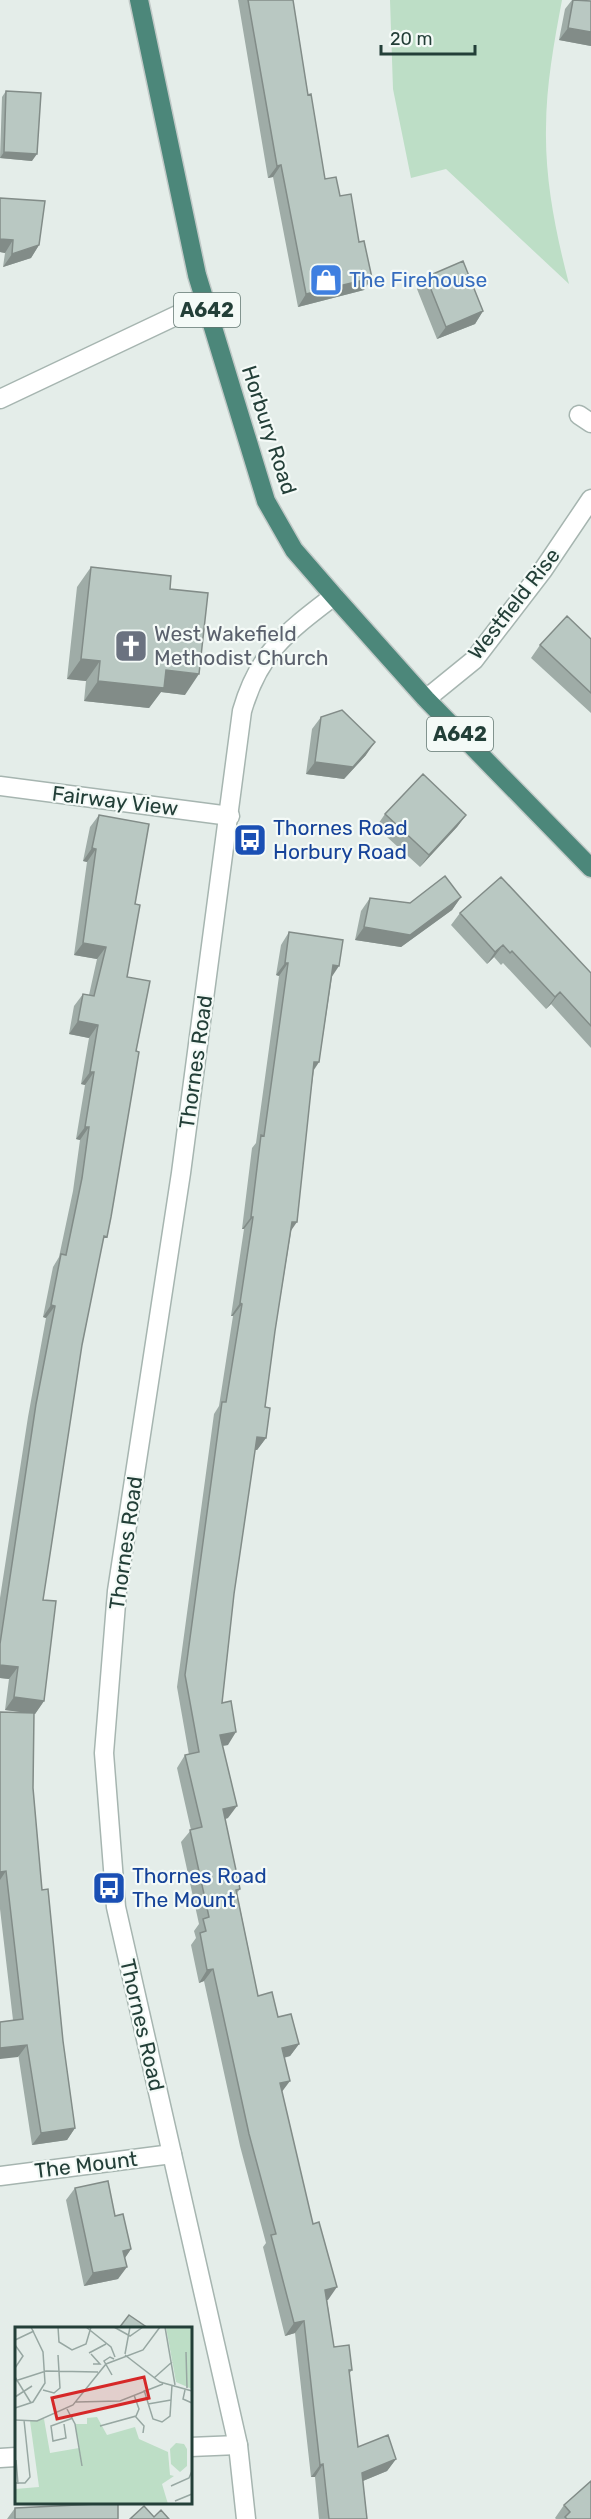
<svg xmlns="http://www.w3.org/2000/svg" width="591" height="2519" viewBox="0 0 591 2519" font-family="Rubik,sans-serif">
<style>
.green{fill:#bddec6}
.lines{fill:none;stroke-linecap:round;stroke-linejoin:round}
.minor-casing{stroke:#a6b5b0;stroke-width:21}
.tertiary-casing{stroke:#a6b5b0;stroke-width:21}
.trunk-casing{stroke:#c1c9c7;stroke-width:21}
.minor{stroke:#fff;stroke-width:18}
.tertiary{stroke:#fff;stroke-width:18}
.trunk{stroke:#4c877a;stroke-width:18}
.wall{fill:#9faca7}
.shaded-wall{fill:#828c88}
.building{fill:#b9c8c2;stroke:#828c88;stroke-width:1.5}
.labels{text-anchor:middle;stroke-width:4.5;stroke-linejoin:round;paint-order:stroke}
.shield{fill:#f4faf7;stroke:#627771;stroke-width:1.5}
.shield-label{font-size:20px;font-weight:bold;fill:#233f38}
.shop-label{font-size:21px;fill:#366cbe;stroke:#f4faf7;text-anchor:start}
.street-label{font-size:21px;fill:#233f38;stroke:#f4faf7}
.worship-label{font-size:21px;fill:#5b616d;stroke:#f4faf7;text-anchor:start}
.transit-label{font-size:21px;fill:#164399;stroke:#f4faf7;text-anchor:start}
.inset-road{fill:none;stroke:#97a7a2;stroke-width:1.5}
.view{fill:#d62828;fill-opacity:0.15;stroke:#d62828;stroke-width:3}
.inset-edge{fill:none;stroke:#233f38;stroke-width:3}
</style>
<rect width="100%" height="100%" fill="#e4ede9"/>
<path class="green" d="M390 0H562C554 43 546 85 546 129 545 181 556 234 569 284L446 169 411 178 393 89Z"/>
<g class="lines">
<defs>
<path id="minor" d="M0 399 205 302
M579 415 591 423
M426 699 474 660 543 570 591 499
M0 786 230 816
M0 2176 172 2154
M190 2447 238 2445
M0 2458 16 2457"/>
<path id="tertiary" d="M246 2519 238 2445 116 1907 104 1753 117 1591 181 1173 242 711C259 652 287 632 334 596"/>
<path id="trunk" d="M139 0 197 275 266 501 294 550 334 596 426 699 591 868"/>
</defs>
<use href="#minor" class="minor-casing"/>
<use href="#tertiary" class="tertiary-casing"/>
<use href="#trunk" class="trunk-casing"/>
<use href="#minor" class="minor"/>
<use href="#tertiary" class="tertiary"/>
<use href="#trunk" class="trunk"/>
</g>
<path class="wall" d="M238 0H293L308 95 325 179 340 196 364 290 298 307 273 177 268 178Z
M572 0 591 1V46L559 40 565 9Z
M6 91 32 161 0 158 2 97Z
M0 198 39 245 31 258 3 267 5 253 0 252Z
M426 277 483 311 475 324 437 339 417 289Z
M91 567 170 589 185 695 161 692 149 708 84 701 86 681 67 679 77 587Z
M591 639V713L531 658 540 645Z
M321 717 366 755 344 779 306 774 312 729Z
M385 814 466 815 457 827 420 867 376 827Z
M99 815 135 904 127 977 136 1051 102 1244 82 1345 43 1600 44 1701 35 1714 34 1713 33 1788 42 1890 75 2128 67 2140 32 2145 13 2020 0 1909V1712L30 1713 5 1710 9 1679 0 1678V1598L28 1417 46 1318 43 1317 53 1267 59 1257 73 1191 80 1140 76 1139 85 1085 81 1084 89 1038 69 1034 74 1006 83 994 89 995 97 959 74 955 87 862 83 861 90 827Z
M461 897 452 910 401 947 355 940 361 911 370 898 410 903Z
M460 913 591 973V1048L551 1004 546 1009 503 963 501 965 494 957 487 964 451 925Z
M289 932 332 977 319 1062 314 1070 291 1232 275 1331 265 1407 266 1438 257 1450H255L234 1594 222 1703 228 1745 223 1746 228 1818 225 1819 240 1889 237 1893 258 1996 278 2017 299 2044 290 2056 284 2058 282 2092 328 2300H327L334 2347 352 2370 349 2374 358 2447 396 2459 387 2471 363 2481 367 2519H319L315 2477H311L295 2333 285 2336 263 2247 266 2243 240 2146 204 1981 199 1983 191 1945 196 1938 194 1931 199 1924 181 1842 191 1830 177 1768 185 1755H189L177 1687 214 1414 219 1406 233 1316H231L244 1229H242L252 1148 256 1143 279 976 276 975 281 945Z
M75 2188 115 2216 131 2249 125 2258 118 2279 84 2286 66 2200Z
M564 2505 591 2519H556L555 2518Z
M15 2508 118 2519H7Z"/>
<path class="shaded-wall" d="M568 28 591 32V46L559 40Z
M4 152 37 154 32 161 0 158Z
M281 165 273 177 268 178 277 166Z
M0 239 13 240 5 253 0 252Z
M39 245 31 258 3 267 12 254Z
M372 278 364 290 298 307 306 294Z
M483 311 475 324 437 339 446 327Z
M81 659 100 661 86 681 67 679Z
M166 670 199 674 185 695 161 692 149 708 84 701 98 681Z
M375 742 366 755 344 779 306 774 315 762Z
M466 815 457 827 420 867 429 855Z
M92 848 96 849 87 862 83 861Z
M461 897 452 910 401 947 355 940 364 927Z
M83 943 106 947 97 959 74 955Z
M503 945 494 957 487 964 495 952Z
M285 963H288L279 976 276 975Z
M333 965 339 966 331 978Z
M560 992 551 1004 546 1009 555 997Z
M78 1021 98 1025 89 1038 69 1034Z
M314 1062H319L310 1075Z
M90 1072H94L85 1085 81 1084Z
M85 1127H89L80 1140 76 1139Z
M251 1217H253L244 1229H242Z
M292 1222H297L288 1235Z
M240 1303 242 1304 233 1316H231Z
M51 1305 55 1306 46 1318 43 1317Z
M257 1437 266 1438 257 1450 249 1449Z
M0 1665 18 1667 9 1679 0 1678Z
M14 1697 44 1701 35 1714 5 1710Z
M236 1732 228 1745 212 1747 220 1735Z
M237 1806 228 1818 214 1822 223 1809Z
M6 1871 0 1880V1872Z
M213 1969 204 1981 199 1983 207 1970Z
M299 2044 290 2056 273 2060 282 2048Z
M27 2045 18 2057 0 2059V2048Z
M290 2081 281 2093 280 2083Z
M75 2128 67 2140 32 2145 41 2133Z
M131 2249 122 2262 123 2251Z
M127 2267 118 2279 84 2286 93 2273Z
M337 2287 328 2300 317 2303 325 2290Z
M304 2321 295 2333 285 2336 294 2323Z
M396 2459 387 2471 353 2485 362 2473Z
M323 2464 315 2477H311L320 2465Z"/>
<path class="building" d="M248 0H293L308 95 311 94 325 179 336 177 340 196 351 194 359 242 364 241 372 278 306 294 281 165 277 166Z
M573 0 591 1V32L568 28Z
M6 91 41 93 37 154 4 152Z
M0 198 45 201 39 245 12 254 13 240 0 239Z
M463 261 483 311 446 327 426 277Z
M91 567 171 576 170 589 208 593 199 674 166 670 164 688 98 681 100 661 81 659Z
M567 616 591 639V693L540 645Z
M342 710 375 742 353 767 315 762 321 717Z
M423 774 466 815 429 855 385 814Z
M99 815 149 824 135 904 140 905 127 977 150 981 136 1051 139 1052 111 1217 107 1237 104 1236 82 1345 43 1600 56 1601 44 1701 14 1697 18 1667 0 1665V1644L36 1404 55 1306 51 1305 61 1254 66 1255 82 1178 89 1127H85L94 1072H90L98 1025 78 1021 83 994 94 996 106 947 83 943 96 849 92 848Z
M445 876 461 897 410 935 364 927 370 898 410 903Z
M501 877 591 973V1026L560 992 555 997 512 951 510 953 503 945 495 952 460 913Z
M289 932 343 940 339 966 333 965 319 1062H314L297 1222H292L275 1331 265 1407 270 1408 266 1438 257 1437 234 1594 222 1703 231 1701 236 1732 220 1735 237 1806 223 1809 240 1889 236 1890 258 1996 272 1992 278 2017 291 2014 299 2044 282 2048 290 2081 280 2083 313 2224 319 2222 337 2287 325 2290 334 2347 349 2345 352 2370H349L358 2447 388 2435 396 2459 362 2473 367 2519H329L323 2464 320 2465 304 2321 294 2323 271 2235 276 2234 249 2134 213 1969 207 1970 200 1933 206 1931 203 1919 209 1917 190 1830 202 1827 185 1755 199 1752 185 1675 222 1402H226L242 1304 240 1303 253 1217H251L261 1135 264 1136 288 963H285Z
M0 1712 34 1713 33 1788 42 1890 48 1889 63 2041 75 2128 41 2133 27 2045 0 2048V2022L23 2019 6 1871 0 1872Z
M108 2181 115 2216 123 2214 131 2249 123 2251 127 2267 93 2273 75 2188Z
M129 2315 148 2328H119Z
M591 2481V2519H567L565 2517 570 2512 564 2505Z
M118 2503V2519H15V2508Z
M144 2506 154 2517 161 2510 169 2519H130Z"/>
<defs>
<symbol id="shop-square" viewBox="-11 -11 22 22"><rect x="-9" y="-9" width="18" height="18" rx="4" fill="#3f7fe0" stroke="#f4faf7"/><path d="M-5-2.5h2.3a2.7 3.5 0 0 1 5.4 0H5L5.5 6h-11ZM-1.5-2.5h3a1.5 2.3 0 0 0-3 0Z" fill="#fff"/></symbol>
<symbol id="church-square" viewBox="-11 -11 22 22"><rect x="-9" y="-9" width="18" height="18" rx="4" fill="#6b7280" stroke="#f4faf7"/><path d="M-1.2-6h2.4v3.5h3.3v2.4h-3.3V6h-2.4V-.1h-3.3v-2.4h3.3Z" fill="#fff"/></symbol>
<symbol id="bus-square" viewBox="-11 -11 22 22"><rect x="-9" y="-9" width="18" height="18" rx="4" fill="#1a4fb4" stroke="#f4faf7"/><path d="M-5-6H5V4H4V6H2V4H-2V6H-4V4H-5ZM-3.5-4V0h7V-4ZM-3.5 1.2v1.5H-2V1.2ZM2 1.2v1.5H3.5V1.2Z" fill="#fff"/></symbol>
</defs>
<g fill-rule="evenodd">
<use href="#shop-square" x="307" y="261" width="38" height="38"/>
<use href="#church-square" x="112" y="627" width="38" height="38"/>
<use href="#bus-square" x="231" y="821" width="38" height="38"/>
<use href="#bus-square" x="90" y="1869" width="38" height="38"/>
</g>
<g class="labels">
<g class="shield">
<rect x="174" y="293" width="66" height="34" rx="4.5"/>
<rect x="427" y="717" width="66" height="34" rx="4.5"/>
</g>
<g class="shield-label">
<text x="207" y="317">A642</text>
<text x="460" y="741">A642</text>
</g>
<g class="shop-label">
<text x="349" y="287">The Firehouse</text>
</g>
<g class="street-label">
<text transform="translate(269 430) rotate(72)" y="7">Horbury Road</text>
<text transform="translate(514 604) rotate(-52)" y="7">Westfield Rise</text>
<text transform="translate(115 801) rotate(7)" y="7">Fairway View</text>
<text transform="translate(196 1062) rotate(-82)" y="7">Thornes Road</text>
<text transform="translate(126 1543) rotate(-82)" y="7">Thornes Road</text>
<text transform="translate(142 2025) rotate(77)" y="7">Thornes Road</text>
<text transform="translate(86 2165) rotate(-7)" y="7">The Mount</text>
</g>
<g class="worship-label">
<text x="154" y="641">West Wakefield<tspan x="154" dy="24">Methodist Church</tspan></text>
</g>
<g class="transit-label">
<text x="273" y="835">Thornes Road<tspan x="273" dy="24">Horbury Road</tspan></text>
<text x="132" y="1883">Thornes Road<tspan x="132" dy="24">The Mount</tspan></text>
</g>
</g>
<g transform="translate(15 2327)">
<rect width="177" height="177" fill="#e4ede9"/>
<path d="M151 0H177V62L161 55ZM82 90 92 108 120 100 124 112 153 125 155 148 159 149 147 157 153 177H0V162L24 160 15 94 29 92 35 126 64 121 60 97H72V91ZM161 116 169 117 172 122V139L165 145 156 137 155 122Z" fill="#bddec6"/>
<path class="inset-road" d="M43 0 44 15 57 23 71 17 76 0M71 0 96 20 100 30M99 0 115 9 128 0M150 0 160 58M0 13 19 4M0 18 8 29 0 41M171 25 172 61M74 26 91 17M76 27 85 37H78M110 27 115 0M110 28 145 55 177 64M97 48 89 34 95 30 99 32M0 50 16 76M139 51 157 35M0 54 31 44 83 45M28 63 39 66 45 61 43 28M129 63 138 92 147 95 155 89 157 58M170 63 168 72 177 76M0 70 17 59M61 75 105 74 148 57M133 77 156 73M0 81 18 75 30 56 28 25 16 0M52 82 60 97 67 139M120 89 129 99 128 106M0 93 22 94 58 78 91 37 128 23 145 0M49 97 51 111 38 114 36 99 58 91M85 99 121 89 124 82 119 68M1 133 3 157M0 156H10L15 150 9 93M156 159 174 151 177 144M160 174 177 167"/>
<path class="view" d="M129 50 134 71 42 92 37 71Z"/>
<rect width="177" height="177" class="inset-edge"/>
</g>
<path d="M381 45v9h94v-9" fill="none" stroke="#233f38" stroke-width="3"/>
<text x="390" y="45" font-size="18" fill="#233f38" stroke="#f4faf7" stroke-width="4.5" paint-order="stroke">20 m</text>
</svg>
